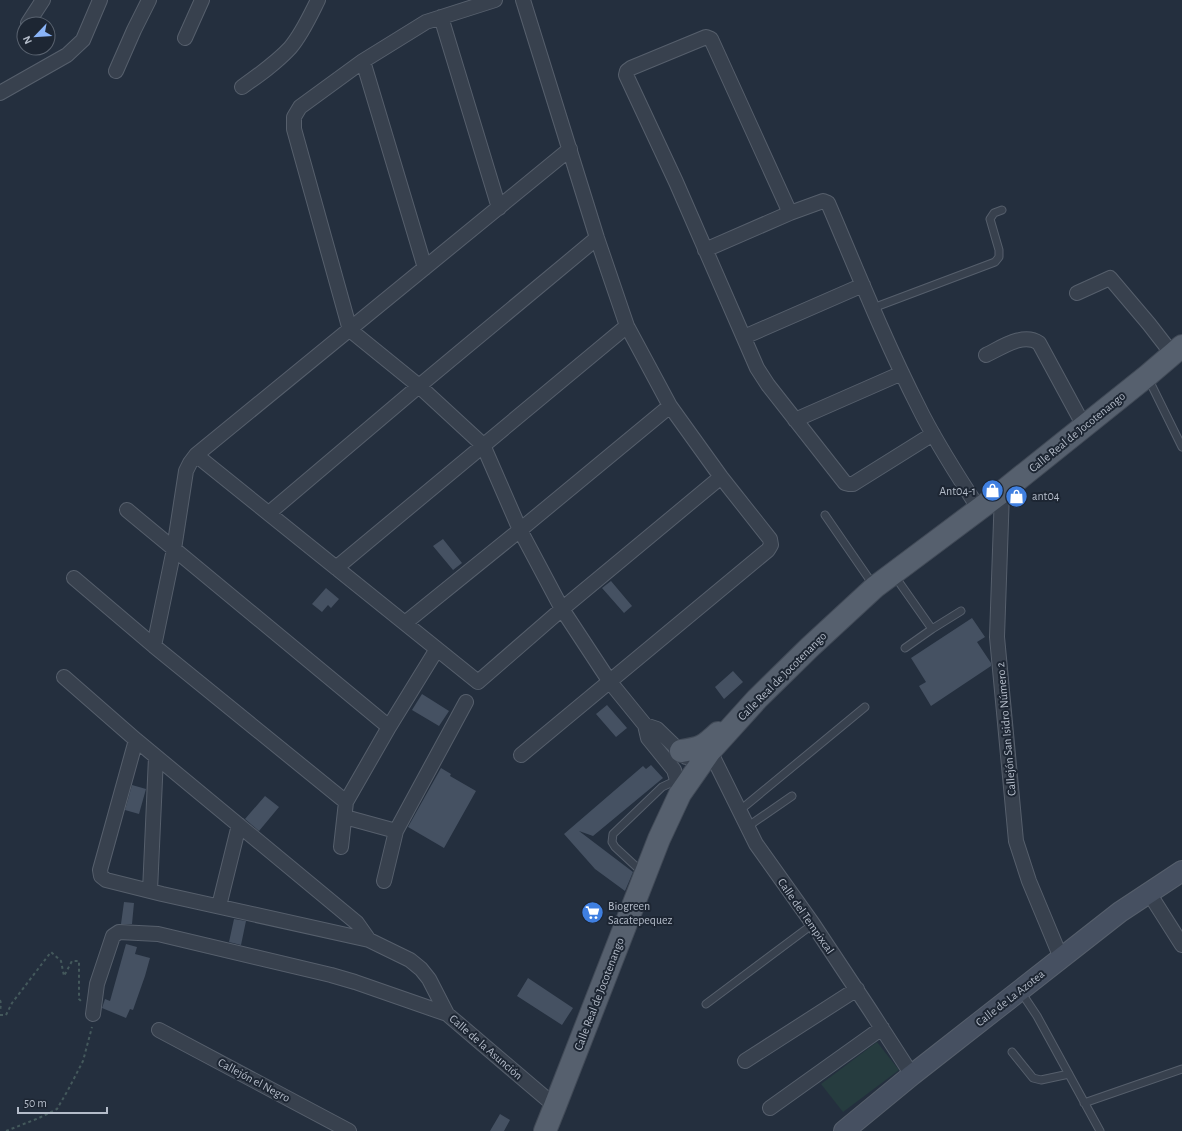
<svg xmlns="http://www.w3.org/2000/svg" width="1182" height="1131" viewBox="0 0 1182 1131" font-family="'Alegreya Sans',sans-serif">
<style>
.green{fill:#263c3f}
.building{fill:#455162}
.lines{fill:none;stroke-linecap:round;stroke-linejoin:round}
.lane-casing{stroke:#565f6c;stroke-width:9}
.street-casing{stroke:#565f6c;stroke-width:16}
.secondary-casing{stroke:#565f6c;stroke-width:22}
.primary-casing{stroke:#414a57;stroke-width:24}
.path{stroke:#44595c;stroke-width:2;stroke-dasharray:3 3;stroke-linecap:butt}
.lane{stroke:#38414e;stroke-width:7}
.street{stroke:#38414e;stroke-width:14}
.secondary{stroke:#465061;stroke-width:20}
.primary{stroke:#56606e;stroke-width:22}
.labels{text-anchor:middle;stroke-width:4;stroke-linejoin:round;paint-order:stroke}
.street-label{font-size:12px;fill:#b4bcc9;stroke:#1d2633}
.poi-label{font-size:12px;fill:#b4bcc9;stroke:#1d2633;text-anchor:start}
</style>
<rect width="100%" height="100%" fill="#242f3e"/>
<path class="green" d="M877 1042 899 1070 843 1112 821 1084Z"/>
<path class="building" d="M443 539 462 563 453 570 433 546Z
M611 581 632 606 624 613 602 588Z
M326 588 339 599 331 608 328 605 322 612 312 604Z
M972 618 985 637 977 642 991 663V666L931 706 919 686 926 682 911 658Z
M733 671 743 682 724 699 715 687Z
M422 694 449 711 439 726 412 710Z
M607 705 627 728 616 737 596 714Z
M651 765 663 778 593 836 579 831 633 872 625 891 595 869 564 834 643 766 646 769Z
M441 768 451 774 450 776 476 791 444 848 408 827Z
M132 785 146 789 139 814 125 810Z
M265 796 279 807 259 831 245 819Z
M124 902 134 903 132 924H121Z
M234 919 246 921 241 945 229 942Z
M126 944 137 947 135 954 150 958 145 976 133 1010 130 1009 126 1018 102 1008 105 999 110 1001Z
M528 978 573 1008 562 1025 517 996Z
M500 1114 510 1120 504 1131H490Z"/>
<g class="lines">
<defs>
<path id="lane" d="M873 308 995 262 999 257V250L990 219 994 213 1002 210
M1148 378 1182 447
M825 515 874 586
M894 575 932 629 905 648
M932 629 961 611
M739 811 865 707
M747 827 792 796
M643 873 615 847 612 842 613 834 662 787 677 780
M1021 992 1037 1016 1100 1131
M706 1004 813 924
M1012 1052 1033 1078 1041 1080 1069 1074
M1084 1103 1182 1069"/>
<path id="street" d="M495 0 426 22 363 61 300 107 294 117V129L350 330 419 386 483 445 520 530 562 609 610 682 645 725 648 738 674 770 677 780 680 794
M441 17 499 208
M28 23 43 0
M185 38 202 0
M363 61 425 268
M116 71 134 30 149 0
M242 87C259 75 276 63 290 48 302 34 310 16 318 0
M0 93 67 55 83 40 100 0
M790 213 711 39 706 37 631 68 627 71 626 75 676 182 757 368 768 385 845 483 849 484H853L933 434
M705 250 790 213 823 201 828 203C857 271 885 341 919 408 936 443 958 476 979 509
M1077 293 1110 278 1149 324 1173 355
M744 337 863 285
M986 355C1001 348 1023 332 1039 343L1084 426
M795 420 902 373
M196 455 478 682 562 609 721 477
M1002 492 997 637 1016 841 1029 881 1061 958
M127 510 389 727
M269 513 419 386 597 238
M336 568 627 326
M74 578 154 646 346 802
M405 623 520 530 670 406
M154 646 174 549 186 471 190 463 196 455 570 149
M64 677 136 740 357 923 369 940
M645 725 657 729 686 757
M136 740 100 870 101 876 106 880 162 894 369 940 410 960 421 969 429 979 447 1014 555 1106
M710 751 756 844 813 924 870 1010 912 1075
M521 755 768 550 771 545 770 539 721 477 670 406 627 326 597 238 523 0
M345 817 396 831
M341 847 346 802 389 727 437 649
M384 881 396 831 466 702
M150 891 156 757
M1149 893 1182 945
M219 906 239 825
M93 1014 97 984 113 936 119 932 158 934 331 975 355 982 447 1014
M159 1030 349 1131
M745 1061 857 989
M770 1108 882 1028"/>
<path id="secondary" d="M844 1131 912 1075 1120 912 1182 871"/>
<path id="primary" d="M681 751C701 748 703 747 718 733
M545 1131 555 1106 659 839 680 794 710 751 757 699 810 647 875 587 1002 492 1147 376 1182 346"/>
</defs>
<use href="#lane" class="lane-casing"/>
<use href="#street" class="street-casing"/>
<use href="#secondary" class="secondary-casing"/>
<use href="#primary" class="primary-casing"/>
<path class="path" d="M0 1000 1 1003 0 1012
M0 1015H6L12 1003 51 952 61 961 64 976 72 961H79V999L81 1001
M6 1131 39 1118 57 1109 68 1090 83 1061 92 1027"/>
<use href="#lane" class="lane"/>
<use href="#street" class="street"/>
<use href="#secondary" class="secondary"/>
<use href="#primary" class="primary"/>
</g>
<defs>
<symbol id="shop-disc" viewBox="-11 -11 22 22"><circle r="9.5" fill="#3f7fe0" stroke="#1d2633"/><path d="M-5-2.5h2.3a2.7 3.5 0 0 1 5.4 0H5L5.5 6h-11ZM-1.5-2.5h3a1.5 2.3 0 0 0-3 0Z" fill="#fff"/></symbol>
<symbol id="supermarket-disc" viewBox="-11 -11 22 22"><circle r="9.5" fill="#3f7fe0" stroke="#1d2633"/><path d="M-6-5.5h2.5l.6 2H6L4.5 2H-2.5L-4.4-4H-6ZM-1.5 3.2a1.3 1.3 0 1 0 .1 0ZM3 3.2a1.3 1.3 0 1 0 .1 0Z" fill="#fff"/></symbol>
</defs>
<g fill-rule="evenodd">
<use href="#shop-disc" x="980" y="478" width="25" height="25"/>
<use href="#shop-disc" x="1004" y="484" width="25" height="25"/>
<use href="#supermarket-disc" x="580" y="900" width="25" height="25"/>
</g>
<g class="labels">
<g class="street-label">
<text transform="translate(1077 432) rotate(-39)" y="4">Calle Real de Jocotenango</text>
<text transform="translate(782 676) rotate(-45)" y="4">Calle Real de Jocotenango</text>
<text transform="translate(1006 729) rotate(-95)" y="4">Callejón San Isidro Número 2</text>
<text transform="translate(806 916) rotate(55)" y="4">Calle del Tempixcal</text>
<text transform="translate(599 994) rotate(-69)" y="4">Calle Real de Jocotenango</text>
<text transform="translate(1010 998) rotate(-38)" y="4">Calle de La Azotea</text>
<text transform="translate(486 1047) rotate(41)" y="4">Calle de la Asunción</text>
<text transform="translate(254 1080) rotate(28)" y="4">Callejón el Negro</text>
</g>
<g class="poi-label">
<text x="976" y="495" text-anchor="end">Ant04-1</text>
<text x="1032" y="500">ant04</text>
<text x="608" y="910">Biogreen<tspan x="608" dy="14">Sacatepequez</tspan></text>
</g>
</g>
<g transform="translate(36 36) rotate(245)"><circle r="19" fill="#1d2633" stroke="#59626f"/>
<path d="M0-3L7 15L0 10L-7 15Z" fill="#8ab4f8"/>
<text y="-6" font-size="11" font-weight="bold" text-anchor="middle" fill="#b4bcc9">N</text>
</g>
<path d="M18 1107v6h89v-6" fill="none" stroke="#b4bcc9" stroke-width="2"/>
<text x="24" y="1107" font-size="12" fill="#b4bcc9" stroke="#1d2633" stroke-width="3" paint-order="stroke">50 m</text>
</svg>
